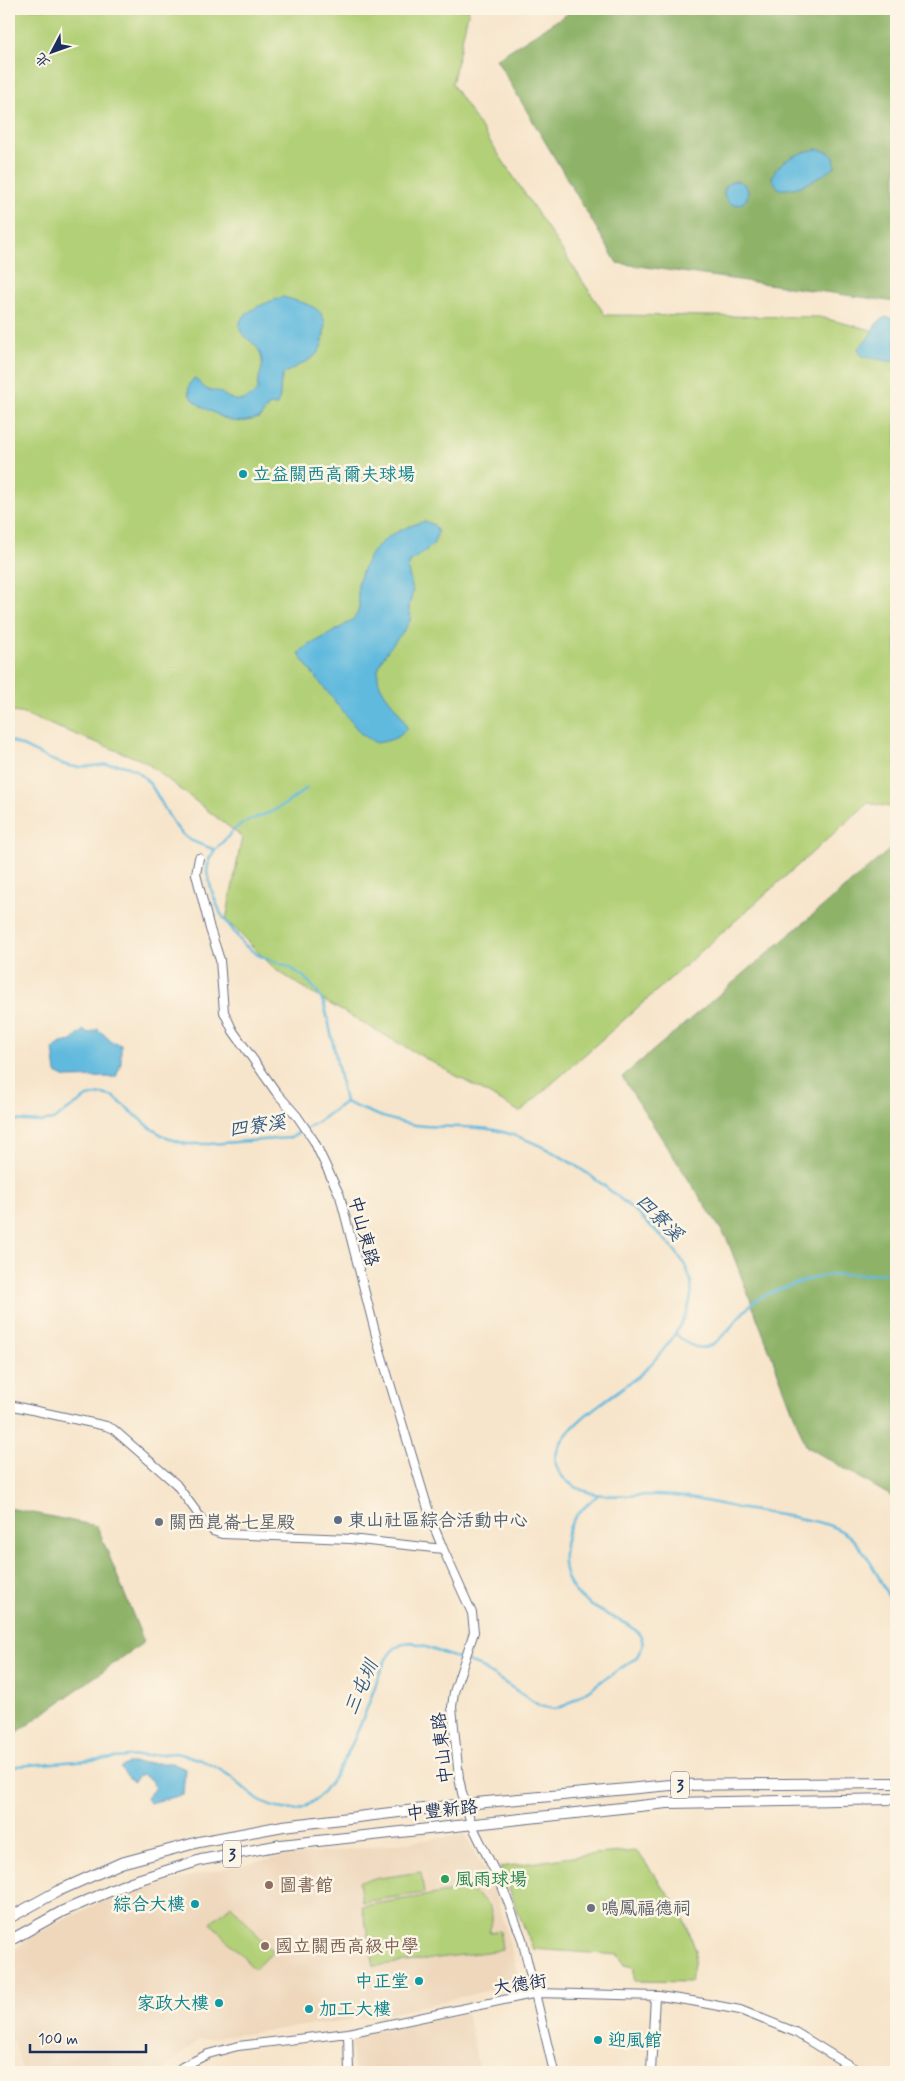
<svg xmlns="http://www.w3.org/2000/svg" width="905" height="2081" viewBox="0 0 905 2081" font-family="Mynerve,'LXGW WenKai TC',sans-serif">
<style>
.built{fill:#eed7bb}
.green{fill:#b2d077;stroke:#66806a}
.forest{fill:#8db268;stroke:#547063}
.water{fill:#61bade;stroke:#3e749e}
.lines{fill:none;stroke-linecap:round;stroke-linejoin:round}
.stream{stroke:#61bade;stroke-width:2.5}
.minor-casing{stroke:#686f84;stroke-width:10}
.major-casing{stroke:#686f84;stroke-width:12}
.minor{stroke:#fff;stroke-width:8}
.major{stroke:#fff;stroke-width:10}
.culture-dot{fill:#0f9aa8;stroke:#fcf5e5;stroke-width:2}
.service-dot{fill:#5c6f8a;stroke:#fcf5e5;stroke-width:2}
.worship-dot{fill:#6b7280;stroke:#fcf5e5;stroke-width:2}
.leisure-dot{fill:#2e9e5b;stroke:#fcf5e5;stroke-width:2}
.education-dot{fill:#8d6e63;stroke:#fcf5e5;stroke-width:2}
.labels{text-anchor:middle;stroke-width:5;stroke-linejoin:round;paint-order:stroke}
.shield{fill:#fcf5e5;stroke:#5e6a86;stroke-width:1}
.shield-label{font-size:16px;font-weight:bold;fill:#1b2f5e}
.culture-label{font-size:18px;fill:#0d838f;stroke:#fcf5e5;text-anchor:start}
.street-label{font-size:18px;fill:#1b2f5e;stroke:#fcf5e5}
.service-label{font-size:18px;fill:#4e5e75;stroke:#fcf5e5;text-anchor:start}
.worship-label{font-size:18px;fill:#5b616d;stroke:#fcf5e5;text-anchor:start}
.leisure-label{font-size:18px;fill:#27864d;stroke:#fcf5e5;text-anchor:start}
.education-label{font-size:18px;fill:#785e54;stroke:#fcf5e5;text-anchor:start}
.water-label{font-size:19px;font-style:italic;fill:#305984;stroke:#fcf5e5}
</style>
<rect width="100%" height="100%" fill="#fcf5e5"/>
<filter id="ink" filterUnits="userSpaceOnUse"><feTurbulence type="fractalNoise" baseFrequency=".02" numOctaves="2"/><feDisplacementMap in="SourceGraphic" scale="10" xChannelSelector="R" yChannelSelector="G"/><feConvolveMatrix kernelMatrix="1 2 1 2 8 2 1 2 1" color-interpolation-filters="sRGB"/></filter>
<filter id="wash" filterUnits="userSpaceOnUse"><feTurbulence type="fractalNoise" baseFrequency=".0096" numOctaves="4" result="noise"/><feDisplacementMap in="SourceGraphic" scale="20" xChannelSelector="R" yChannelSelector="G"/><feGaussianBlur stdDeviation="1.12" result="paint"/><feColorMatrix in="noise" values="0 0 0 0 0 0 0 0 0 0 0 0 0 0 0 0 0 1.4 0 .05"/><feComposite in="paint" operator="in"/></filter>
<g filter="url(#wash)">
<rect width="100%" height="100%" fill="#f7e5cb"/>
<path class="built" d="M465 1835 496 1894 520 1983 385 2015 199 2040 168 2065 164 2072H98L97 2070 91 2072H23L14 2039 9 2045V1954L30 1937 105 1900 210 1871 269 1859Z
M467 2013 480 2072H355L349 2036Z"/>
<path class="green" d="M9 9H469L452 84 605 315 819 317 896 336V808L868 803 520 1112 328 1003 276 970 226 920 242 837 144 761 21 713 9 712Z
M637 1851 682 1913 696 1951 691 1982 634 1981V1967L625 1965 618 1955 533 1949 500 1867 595 1854Z
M421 1872 424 1893 362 1902 359 1881Z
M467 1889C486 1900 498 1908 489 1932L500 1931 502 1950 374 1966 362 1906Z
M231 1905 273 1952 254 1969 211 1923Z"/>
<path class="forest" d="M575 9H896V302L617 263 496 59Z
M894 846 896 847V1499L806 1446 727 1239 622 1077Z
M9 1508 97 1526 144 1642 9 1738Z"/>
<path class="water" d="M817 149 828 152 834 157 835 167C819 178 798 191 779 189L772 179C775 161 801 152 817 149Z
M724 193a12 12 0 1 1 24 0a12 12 0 1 1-24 0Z
M283 297C303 303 330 306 324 333 323 341 322 349 316 355 306 364 292 367 283 375 278 386 283 397 276 406L269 405 260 418C251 420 242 423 232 421 226 420 220 416 214 413 200 406 178 396 194 378 199 381 204 389 209 390 214 391 217 390 221 393 236 403 245 404 258 389 256 378 264 371 262 360 258 340 243 340 240 329 235 312 271 301 283 297Z
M886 317 896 319V363C884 359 872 360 861 355L858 350C860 344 865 342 868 338 876 327 873 323 886 317Z
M425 521 434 525 438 532 433 545 410 562 408 570 413 591 409 607 411 618C403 640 369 658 380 685 387 701 402 711 407 728 400 739 388 741 376 743L361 734 302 660 299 653 304 648C316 641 344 627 353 619 364 608 356 598 358 586 358 581 361 576 362 572 373 541 396 530 425 521Z
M98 1029 111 1041 121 1045V1063L116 1077 66 1078 56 1073 53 1049 61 1043 72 1041 83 1030 89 1033Z
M128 1763H172L185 1769 183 1795 149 1803 146 1798 155 1788 151 1780 143 1775 137 1777 133 1782 120 1768Z"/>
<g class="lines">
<path class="stream" d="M9 740C27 747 58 766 76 767 98 768 119 757 139 773 161 790 165 821 187 838 194 843 206 846 215 850
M307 788 287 803 271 812 247 821 236 828 215 850 209 859 207 872 212 892 221 914 243 944 258 955 289 967 304 977 316 990 324 1004 329 1024 345 1102
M9 1120 40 1122 53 1120 87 1097 102 1094 114 1097 152 1129 167 1138 186 1144H210L289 1138 316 1123 345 1102C371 1113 397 1124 425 1126 449 1128 475 1125 499 1131 557 1145 610 1187 653 1228 668 1243 684 1257 690 1278 699 1310 664 1352 642 1373 620 1393 521 1445 568 1482 592 1501 626 1495 655 1495 683 1495 710 1502 738 1508 765 1513 794 1516 821 1523 830 1525 842 1531 849 1536 871 1555 883 1587 896 1612
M676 1334C716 1375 730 1313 762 1297 774 1290 817 1276 831 1275 853 1273 876 1278 896 1269
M9 1769 17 1766 175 1753C194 1756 211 1763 227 1774 250 1790 254 1805 284 1809 290 1810 298 1810 303 1808 336 1792 361 1725 373 1692 378 1679 382 1662 392 1651 398 1645 404 1643 412 1642L479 1666 540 1706 555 1709 566 1705 636 1658C640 1651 645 1645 641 1637 637 1629 627 1624 620 1621 590 1606 561 1593 564 1553 567 1523 574 1515 597 1496"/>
</g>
</g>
<g filter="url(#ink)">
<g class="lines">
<defs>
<path id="minor" d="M199 858 196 874 210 929 220 960 224 1012 233 1031 276 1092 297 1116 314 1141 340 1196 379 1347 432 1522 443 1549 472 1613 474 1632 454 1692 452 1707 459 1778 462 1793 471 1823 502 1886 522 1939 554 2072
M9 1405 106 1426 113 1429 176 1484 204 1522 213 1531 222 1534 350 1539 443 1549
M348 2033 349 2072
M177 2072 182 2067 208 2054 238 2046 348 2033 537 1993 659 1996 692 2001 740 2010 795 2032 860 2072
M651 2072 655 1996"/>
<path id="major" d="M9 1918 58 1891 121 1863 199 1842 283 1826 465 1804 671 1785 896 1783
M9 1941 63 1911 131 1882 201 1860 281 1845 667 1803 896 1799"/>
</defs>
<use href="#minor" class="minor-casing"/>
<use href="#major" class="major-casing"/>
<use href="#minor" class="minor"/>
<use href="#major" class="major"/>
</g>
</g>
<g class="culture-dot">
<circle cx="243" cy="474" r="5"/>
<circle cx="195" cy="1904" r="5"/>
<circle cx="419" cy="1981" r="5"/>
<circle cx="219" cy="2003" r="5"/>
<circle cx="309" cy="2009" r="5"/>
<circle cx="598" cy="2040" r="5"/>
</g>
<circle class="service-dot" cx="338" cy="1520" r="5"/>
<g class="worship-dot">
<circle cx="159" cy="1522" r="5"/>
<circle cx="591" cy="1908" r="5"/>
</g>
<circle class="leisure-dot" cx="445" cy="1879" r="5"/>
<g class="education-dot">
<circle cx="269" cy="1885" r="5"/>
<circle cx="265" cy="1946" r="5"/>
</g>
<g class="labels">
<g class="shield">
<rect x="671" y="1771.5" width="18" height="27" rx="4"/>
<rect x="223" y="1840.5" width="18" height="27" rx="4"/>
</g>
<g class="shield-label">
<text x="680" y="1791">3</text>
<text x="232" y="1860">3</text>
</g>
<g class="culture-label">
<text x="253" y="480">立益關西高爾夫球場</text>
<text x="185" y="1910" text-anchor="end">綜合大樓</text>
<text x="409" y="1987" text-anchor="end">中正堂</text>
<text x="209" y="2009" text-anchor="end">家政大樓</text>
<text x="319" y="2015">加工大樓</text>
<text x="608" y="2046">迎風館</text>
</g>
<g class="street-label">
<text transform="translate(364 1231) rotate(75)" y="6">中山東路</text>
<text transform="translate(442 1748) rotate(-96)" y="6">中山東路</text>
<text transform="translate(442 1810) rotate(-6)" y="6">中豐新路</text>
<text transform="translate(520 1984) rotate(-8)" y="6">大德街</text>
</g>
<g class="service-label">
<text x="348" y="1526">東山社區綜合活動中心</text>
</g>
<g class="worship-label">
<text x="169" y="1528">關西崑崙七星殿</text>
<text x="601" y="1914">鳴鳳福德祠</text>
</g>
<g class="leisure-label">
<text x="455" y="1885">風雨球場</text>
</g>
<g class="education-label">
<text x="279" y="1891">圖書館</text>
<text x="275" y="1952">國立關西高級中學</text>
</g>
<g class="water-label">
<text transform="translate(257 1125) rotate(-8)" y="7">四寮溪</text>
<text transform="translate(660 1217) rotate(45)" y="7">四寮溪</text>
<text transform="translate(360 1687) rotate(-67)" y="7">三屯圳</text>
</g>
</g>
<rect width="905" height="2081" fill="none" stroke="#fcf5e5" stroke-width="30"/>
<g transform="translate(52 52) rotate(229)" stroke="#fcf5e5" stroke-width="4" paint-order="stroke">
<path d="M0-4L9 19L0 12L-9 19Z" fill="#1b2f5e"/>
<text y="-8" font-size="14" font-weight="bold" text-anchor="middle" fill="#1b2f5e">北</text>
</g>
<path d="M30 2044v8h116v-8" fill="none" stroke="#1b2f5e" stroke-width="2.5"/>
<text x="38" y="2044" font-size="15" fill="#1b2f5e" stroke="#fcf5e5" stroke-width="4" paint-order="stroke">100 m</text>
</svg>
